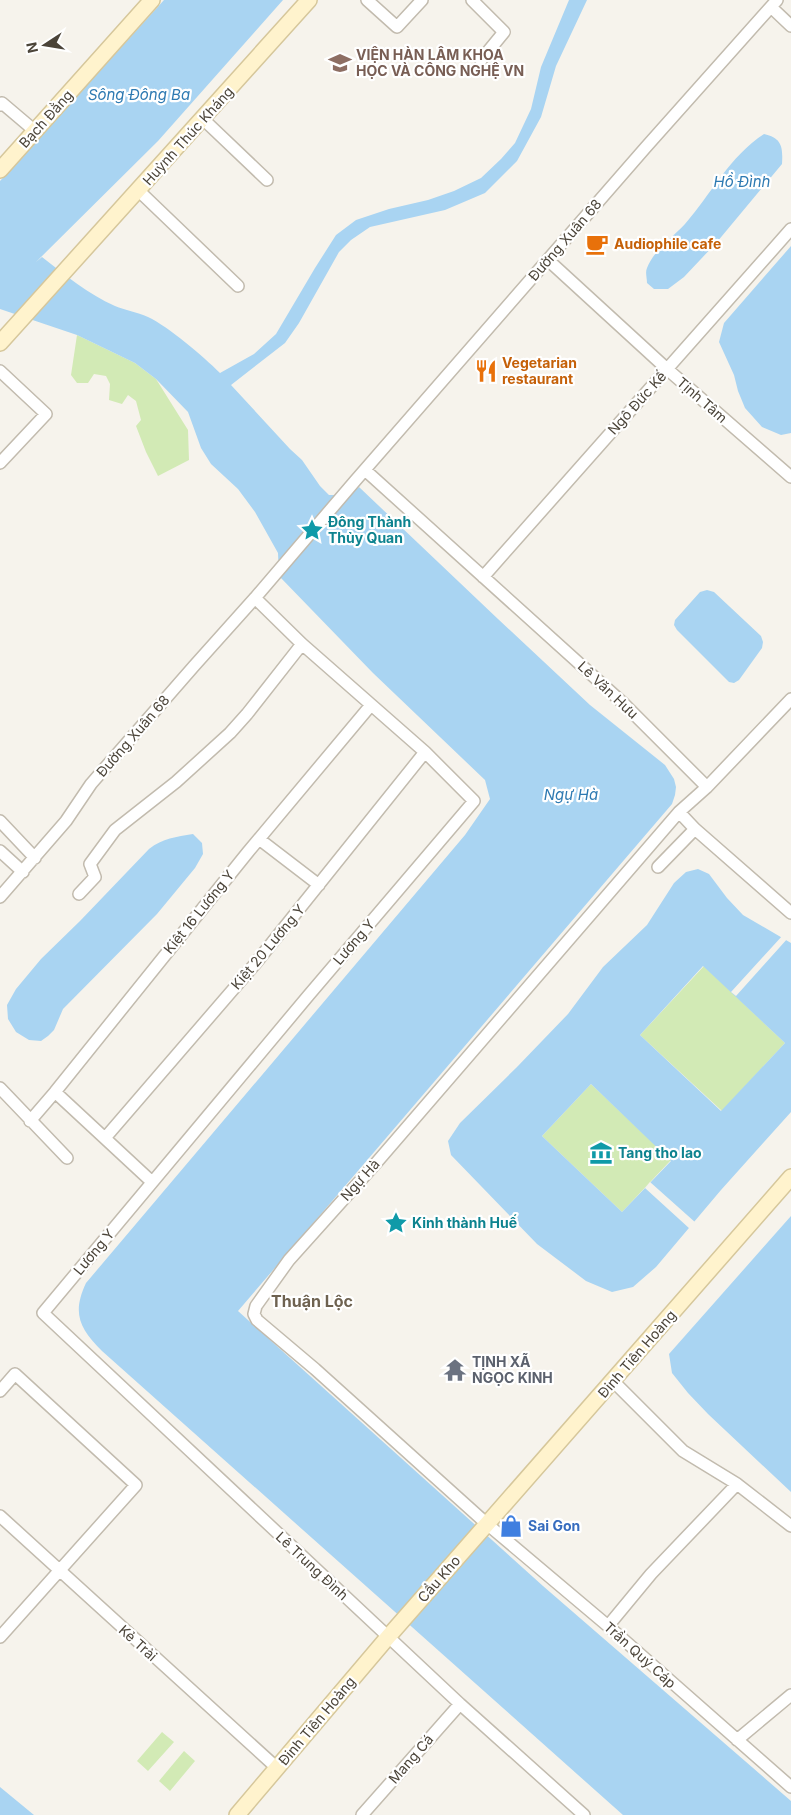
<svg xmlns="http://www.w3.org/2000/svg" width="791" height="1815" viewBox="0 0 791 1815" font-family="Inter,sans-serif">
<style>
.green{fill:#d2eab5}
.water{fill:#a9d4f2;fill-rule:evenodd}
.pier{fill:#f6f3ec}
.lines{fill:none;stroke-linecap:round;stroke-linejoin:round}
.street-casing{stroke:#c2bbae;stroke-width:14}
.secondary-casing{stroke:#d6c79b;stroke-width:18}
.street{stroke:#fff;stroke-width:11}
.secondary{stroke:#fff3cd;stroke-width:15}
.labels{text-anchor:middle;stroke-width:4.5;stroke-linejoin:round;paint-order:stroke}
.education-label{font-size:14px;font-weight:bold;fill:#785e54;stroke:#fff;text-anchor:start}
.street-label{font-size:14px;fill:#4b4439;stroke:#fff}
.food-label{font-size:14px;font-weight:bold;fill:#c56008;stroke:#fff;text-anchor:start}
.culture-label{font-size:14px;font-weight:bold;fill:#0d838f;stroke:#fff;text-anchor:start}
.worship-label{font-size:14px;font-weight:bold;fill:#5b616d;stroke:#fff;text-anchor:start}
.shop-label{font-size:14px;font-weight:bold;fill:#366cbe;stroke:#fff;text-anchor:start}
.water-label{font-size:15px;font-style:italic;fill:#2e7ab2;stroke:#fff}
.quarter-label{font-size:16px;font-weight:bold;fill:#6e6250;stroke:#fff}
</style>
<rect width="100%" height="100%" fill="#f6f3ec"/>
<path class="green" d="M77 335 135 363 156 379 188 430 189 460 158 476 146 452 136 426 141 420 136 401 128 395 122 404 109 400 110 384 106 376 94 374 88 383H77L71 375Z
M704 966 785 1043 722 1111 640 1035Z
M591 1084 671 1160 622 1212 542 1136Z
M162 1732 174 1742 148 1771 137 1761Z
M184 1751 195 1761 170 1791 159 1781Z"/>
<path class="water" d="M164 0H283L158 141 36 262 42 257C65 275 88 294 115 306 125 310 137 312 148 317 169 327 203 356 220 373L254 354 276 334 315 268 336 235 356 220 389 209 428 200 454 191 481 178 501 159 515 143 531 109 541 67 569 0H587L556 66 541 117 517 161 485 193 445 210 370 227 351 240 339 252 299 323 285 343 231 385 290 449 302 460 320 486 329 495H350L359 487 498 619 590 705 665 765 674 779 676 787 675 795 672 804 238 1311 543 1586 791 1801V1815H623L102 1351C79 1328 72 1313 86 1283L465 835 490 799 485 780 373 673 279 576 278 553 255 512 238 489 211 464 201 448 188 412 156 379 135 363 77 335 0 309V181Z
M764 134C782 138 783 147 782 164L717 242 684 277 668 289H654L647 283C647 278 645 272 647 268 654 250 672 238 685 224 711 194 730 156 764 134Z
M791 246V433L781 435 762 427 745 408 738 391 734 375 719 342 724 323Z
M707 590 714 592 761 636 763 642 762 648 739 680 734 683 729 682 677 630 674 625 675 620 700 592Z
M193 834 202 843 203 854 195 868 157 914 63 1009 54 1030 48 1036 41 1041 29 1040 16 1032 8 1019 7 1005 16 989 41 959 80 921 149 849C163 838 176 837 193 834Z
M698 869 709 874 727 898 743 915 791 943V1112L721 1190 656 1267 633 1287 612 1292 586 1281 537 1244 451 1155 448 1141 460 1123 517 1067 568 1014 603 967 647 925 674 883 686 872ZM703 966 785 1043 721 1111 640 1035ZM591 1084 671 1161 622 1212 542 1136Z
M791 1216V1492L708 1414 688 1393 672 1373 669 1354Z
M0 1787 34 1815H0Z"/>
<path class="pier" d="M783 935 788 938 736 996 731 992Z
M650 1182 696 1223 690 1229 645 1188Z"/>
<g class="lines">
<defs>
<path id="street" d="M367 0 397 27 422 0
M472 0 504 32 481 60
M771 7 791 26
M0 105 2 103 35 131
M203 119 267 180
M139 191 238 286
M548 260 667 369 791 477
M0 371 46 414 0 463
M365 470 623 703 707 787
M483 577 791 229
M255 598 302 644 425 752 474 801 308 996 43 1313 460 1704 584 1815
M791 699 707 787 679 812 377 1162 289 1260 256 1306 254 1314 257 1320 315 1369 487 1524 608 1626 791 1787
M679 812 695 829 791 913
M0 821 35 858
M259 839 319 885
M0 851 23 872
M658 867 695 829
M79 894 95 877 90 864 115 830 176 782 230 733 247 714 302 644
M0 897 66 821 91 784 194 666 255 598 355 481 646 147 777 0
M0 1088 67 1158
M55 1092 152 1182
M30 1121 55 1092 248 852 371 705
M105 1138 255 964 425 752
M613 1381 683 1451 737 1484 791 1526
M0 1391 15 1374 136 1485 0 1637
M0 1516 277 1768
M608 1626 651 1574 737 1484
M737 1740 791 1695
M362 1815 460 1704"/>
<path id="secondary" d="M0 170 152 0
M0 343 309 0
M237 1815 388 1637 791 1177"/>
</defs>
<use href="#street" class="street-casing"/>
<use href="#secondary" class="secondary-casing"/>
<use href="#street" class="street"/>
<use href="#secondary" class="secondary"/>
</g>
<defs>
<symbol id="university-bare" viewBox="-9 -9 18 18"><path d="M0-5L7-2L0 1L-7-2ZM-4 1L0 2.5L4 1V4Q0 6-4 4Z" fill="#8d6e63" stroke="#fff" stroke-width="2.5" paint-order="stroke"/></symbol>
<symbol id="cafe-bare" viewBox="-9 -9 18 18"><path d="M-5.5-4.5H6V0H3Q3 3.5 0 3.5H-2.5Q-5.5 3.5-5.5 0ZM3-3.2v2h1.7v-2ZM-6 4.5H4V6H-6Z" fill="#e8710a" stroke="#fff" stroke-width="2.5" paint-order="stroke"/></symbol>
<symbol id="restaurant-bare" viewBox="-9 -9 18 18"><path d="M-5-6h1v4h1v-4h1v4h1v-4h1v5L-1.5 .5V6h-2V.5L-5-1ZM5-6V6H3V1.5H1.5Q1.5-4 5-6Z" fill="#e8710a" stroke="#fff" stroke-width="2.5" paint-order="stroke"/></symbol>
<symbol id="sight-bare" viewBox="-9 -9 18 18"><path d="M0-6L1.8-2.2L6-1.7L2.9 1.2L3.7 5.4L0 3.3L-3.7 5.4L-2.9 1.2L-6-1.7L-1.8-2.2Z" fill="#0f9aa8" stroke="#fff" stroke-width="2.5" paint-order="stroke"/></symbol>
<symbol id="museum-bare" viewBox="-9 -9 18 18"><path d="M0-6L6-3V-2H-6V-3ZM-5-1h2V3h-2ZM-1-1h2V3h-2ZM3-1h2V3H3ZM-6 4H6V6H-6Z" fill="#0f9aa8" stroke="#fff" stroke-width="2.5" paint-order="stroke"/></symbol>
<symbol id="temple-bare" viewBox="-9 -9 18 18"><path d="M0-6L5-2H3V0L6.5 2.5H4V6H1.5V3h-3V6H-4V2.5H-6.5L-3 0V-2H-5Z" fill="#6b7280" stroke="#fff" stroke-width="2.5" paint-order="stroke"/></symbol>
<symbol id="shop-bare" viewBox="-9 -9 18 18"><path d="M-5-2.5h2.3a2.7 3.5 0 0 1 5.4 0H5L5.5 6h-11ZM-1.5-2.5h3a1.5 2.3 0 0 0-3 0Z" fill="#3f7fe0" stroke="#fff" stroke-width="2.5" paint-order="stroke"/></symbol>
</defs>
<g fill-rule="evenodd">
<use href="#university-bare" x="324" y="47" width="32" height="32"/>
<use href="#cafe-bare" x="581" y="228" width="32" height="32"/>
<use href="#restaurant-bare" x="470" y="355" width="32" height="32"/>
<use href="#sight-bare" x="296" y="514" width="32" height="32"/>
<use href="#museum-bare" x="585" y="1137" width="32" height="32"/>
<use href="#sight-bare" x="380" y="1207" width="32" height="32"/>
<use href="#temple-bare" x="439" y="1354" width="32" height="32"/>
<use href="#shop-bare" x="495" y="1510" width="32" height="32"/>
</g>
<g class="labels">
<g class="education-label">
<text x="356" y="60">VIỆN HÀN LÂM KHOA<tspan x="356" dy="16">HỌC VÀ CÔNG NGHỆ VN</tspan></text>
</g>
<g class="street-label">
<text transform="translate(46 119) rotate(-48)" y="5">Bạch Đằng</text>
<text transform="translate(188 136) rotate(-48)" y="5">Huỳnh Thúc Kháng</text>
<text transform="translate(565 240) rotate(-49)" y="5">Đường Xuân 68</text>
<text transform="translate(702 400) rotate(41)" y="5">Tịnh Tâm</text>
<text transform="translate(637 403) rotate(-48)" y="5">Ngô Đức Kế</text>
<text transform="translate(608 690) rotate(43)" y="5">Lê Văn Hưu</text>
<text transform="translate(133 736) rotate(-49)" y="5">Đường Xuân 68</text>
<text transform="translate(199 912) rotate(-51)" y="5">Kiệt 16 Lương Y</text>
<text transform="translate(354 942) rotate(-49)" y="5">Lương Y</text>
<text transform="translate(268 947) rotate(-50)" y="5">Kiệt 20 Lương Y</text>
<text transform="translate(360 1180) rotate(-48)" y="5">Ngự Hà</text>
<text transform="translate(94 1252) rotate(-50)" y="5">Lương Y</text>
<text transform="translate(637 1354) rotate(-49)" y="5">Đinh Tiên Hoàng</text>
<text transform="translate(312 1566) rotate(43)" y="5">Lê Trung Đình</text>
<text transform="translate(439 1579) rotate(-49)" y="5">Cầu Kho</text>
<text transform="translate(138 1643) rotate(42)" y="5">Kẻ Trài</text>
<text transform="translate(640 1655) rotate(42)" y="5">Trần Quý Cáp</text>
<text transform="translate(317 1721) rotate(-50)" y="5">Đinh Tiên Hoàng</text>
<text transform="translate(411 1759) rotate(-49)" y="5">Mang Cá</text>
</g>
<g class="food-label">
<text x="614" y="249">Audiophile cafe</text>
<text x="502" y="368">Vegetarian<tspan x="502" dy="16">restaurant</tspan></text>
</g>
<g class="culture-label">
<text x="328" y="527">Đông Thành<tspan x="328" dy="16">Thủy Quan</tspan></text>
<text x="618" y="1158">Tang tho lao</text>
<text x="412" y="1228">Kinh thành Huế</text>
</g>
<g class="worship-label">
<text x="472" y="1367">TỊNH XÃ<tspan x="472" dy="16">NGỌC KINH</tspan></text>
</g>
<g class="shop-label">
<text x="528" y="1531">Sai Gon</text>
</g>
<g class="water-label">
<text x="139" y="100">Sông Đông Ba</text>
<text x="742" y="187">Hồ Đình</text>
<text x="571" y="800">Ngự Hà</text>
</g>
<g class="quarter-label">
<text x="312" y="1307">Thuận Lộc</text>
</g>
</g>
<g transform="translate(45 45) rotate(258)" stroke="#ffffff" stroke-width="4" paint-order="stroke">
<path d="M0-4L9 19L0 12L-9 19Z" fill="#4b4439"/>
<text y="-8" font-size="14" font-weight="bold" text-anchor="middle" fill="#4b4439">N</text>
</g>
</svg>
